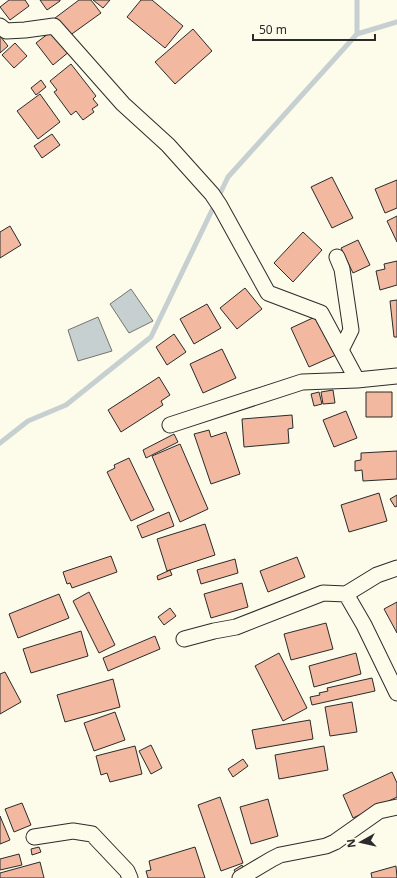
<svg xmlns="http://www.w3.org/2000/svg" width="397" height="878" viewBox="0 0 397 878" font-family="'Noto Sans',sans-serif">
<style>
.water{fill:#c7d0d0;stroke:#74746e}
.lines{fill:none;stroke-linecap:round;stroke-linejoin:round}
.stream{stroke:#c7d0d0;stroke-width:5}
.building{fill:#f2b8a0;stroke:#2b2b2b}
.minor-casing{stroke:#2b2b2b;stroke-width:17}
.minor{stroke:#fdfbea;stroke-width:15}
</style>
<rect width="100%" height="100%" fill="#fdfbea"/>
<path class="water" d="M131 289 153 321 129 333 110 304Z
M98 317 112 351 78 361 68 330Z"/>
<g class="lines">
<path class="stream" d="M357 0V34
M0 443 28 421 66 405 151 337 228 177 357 34 397 22"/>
</g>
<path class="building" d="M9 0H25L29 6 10 20 0 7Z
M40 0H60V1L47 10Z
M79 0H91L101 13 69 36 55 18Z
M93 0H110L103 8Z
M141 0H152L183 26 165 48 127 17Z
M193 29 212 51 175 84 155 62Z
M53 30 70 51 53 65 36 43Z
M0 36 8 46 0 53Z
M15 43 27 56 14 68 2 55Z
M71 64 96 96 93 99 98 105 92 109 94 112 83 120 76 111 71 115 54 92 57 90 50 81Z
M41 80 46 87 36 95 31 88Z
M40 94 60 122 38 139 17 111Z
M52 134 60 145 42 158 34 146Z
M332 177 353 218 332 228 311 187Z
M397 180V208L385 213 375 189Z
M397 216V242L387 221Z
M10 226 21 245 0 258V232Z
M303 232 322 250 293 282 274 263Z
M358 240 370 265 353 273 341 248Z
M397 261V285L380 290 376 271 385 269 384 264Z
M245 288 262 309 237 329 220 308Z
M397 300V337H394L390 301Z
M207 304 221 328 194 344 180 319Z
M317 316 336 355 309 367 291 328Z
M174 334 186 352 167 365 156 347Z
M222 349 236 378 203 393 190 364Z
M159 377 170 395 161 401 163 405 121 432 108 410Z
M333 390 335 403 323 404 321 392Z
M319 392 322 404 314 406 311 394Z
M366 392H392V417H366Z
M346 411 357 438 334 447 323 420Z
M292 415 293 428 288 429 289 443 244 447 242 419Z
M209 430 211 437 226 432 240 474 211 484 194 434Z
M174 434 178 442 146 458 143 450Z
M180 444 208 509 180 522 152 456Z
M397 451V479L363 481 362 470 355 471V461L361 460V453Z
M129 458 154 510 131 521 107 472 115 468 114 465Z
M379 493 387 521 349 532 341 505Z
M397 495V506L395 507 390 499Z
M169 512 174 526 142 538 137 526Z
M205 524 215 555 167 571 157 539Z
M111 556 117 572 72 588 70 583 67 584 63 572Z
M297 557 305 577 268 592 260 571Z
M235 559 238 573 201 584 197 570Z
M170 570 172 575 158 580 157 576Z
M242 583 248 607 211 618 204 594Z
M89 592 115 645 99 653 73 601Z
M59 594 69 618 18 638 9 614Z
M397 602V633L384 609Z
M170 608 176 616 164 625 158 617Z
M326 623 333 649 291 660 284 634Z
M81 631 88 656 31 673 23 649Z
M155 636 160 649 108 671 103 658Z
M279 653 307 708 283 721 255 666Z
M356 653 361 674 314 687 309 666Z
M5 672 21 702 0 714V674Z
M372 678 375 691 312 705 310 697 320 695 319 693 328 691 327 688Z
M113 679 120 707 65 722 57 695Z
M352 702 357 732 330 736 325 707Z
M115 712 125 740 94 751 84 723Z
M310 720 313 739 256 749 252 730Z
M151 745 162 768 151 774 139 751Z
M135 746 142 774 110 782 107 773 101 775 96 756Z
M324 746 328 770 279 779 275 755Z
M243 759 248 766 233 777 228 769Z
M392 772 397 783V797L353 818 343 795Z
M220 797 243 863 221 871 198 805Z
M268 799 278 836 251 844 240 807Z
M22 803 31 825 14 832 5 809Z
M0 816 10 840 0 844Z
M39 847 41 852 32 855 31 849Z
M195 847 205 878H148L146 871 151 870 149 861Z
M19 854 22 865 0 870V859Z
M40 862 44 878H0V873Z
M242 865 245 871 237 875 234 870Z
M396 866 397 878H372L371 873Z"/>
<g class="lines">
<defs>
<path id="minor" d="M0 26 6 31 25 30 54 26 123 104 168 145 212 194 220 206 268 293 321 313 357 380 397 376
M337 257 342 269 351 330 341 350
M170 425 302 382 357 380
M346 594 377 575 397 568
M184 639 214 631 236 627 323 593 346 594 364 625 397 693
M34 837 73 831 92 834 127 871 130 878
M240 878 272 859 280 855 326 846 335 842 379 811 397 807"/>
</defs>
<use href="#minor" class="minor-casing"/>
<use href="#minor" class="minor"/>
</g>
<g transform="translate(361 842) rotate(262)" stroke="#fdfbea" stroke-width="3" paint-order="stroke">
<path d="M0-3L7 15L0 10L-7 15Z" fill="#2b2b2b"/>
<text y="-6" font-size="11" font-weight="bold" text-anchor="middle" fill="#2b2b2b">N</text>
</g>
<path d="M253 34v6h122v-6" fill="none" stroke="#2b2b2b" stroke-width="2"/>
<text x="259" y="34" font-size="12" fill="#2b2b2b" stroke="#fdfbea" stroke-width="3" paint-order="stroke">50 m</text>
</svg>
